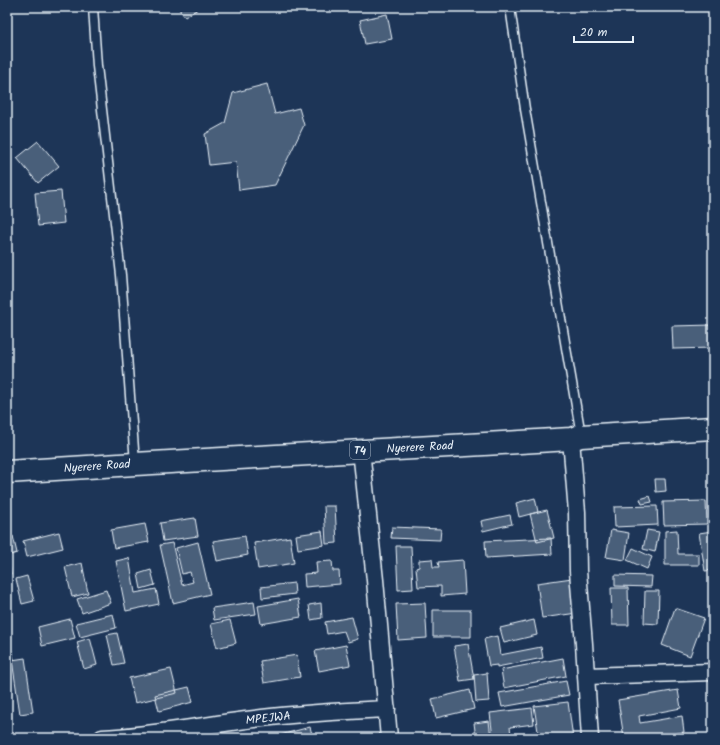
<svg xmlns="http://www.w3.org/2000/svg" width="720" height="745" viewBox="0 0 720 745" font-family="Kalam,sans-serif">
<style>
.building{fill:#495e7a;stroke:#e8f1f8}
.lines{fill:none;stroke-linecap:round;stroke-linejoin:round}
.lane-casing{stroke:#e8f1f8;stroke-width:11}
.street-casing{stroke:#e8f1f8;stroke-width:19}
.highway-casing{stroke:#e8f1f8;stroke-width:25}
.lane{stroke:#1d3557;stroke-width:8}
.street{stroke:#1d3557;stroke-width:16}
.highway{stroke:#1d3557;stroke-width:22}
.labels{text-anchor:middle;stroke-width:4;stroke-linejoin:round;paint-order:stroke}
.shield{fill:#1d3557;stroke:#abb9c8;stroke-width:1}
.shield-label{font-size:11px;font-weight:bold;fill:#e8f1f8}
.street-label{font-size:12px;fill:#e8f1f8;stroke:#1d3557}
</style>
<rect width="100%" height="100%" fill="#1d3557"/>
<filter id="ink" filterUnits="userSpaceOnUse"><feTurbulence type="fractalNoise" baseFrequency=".025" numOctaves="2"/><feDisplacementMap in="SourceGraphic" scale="8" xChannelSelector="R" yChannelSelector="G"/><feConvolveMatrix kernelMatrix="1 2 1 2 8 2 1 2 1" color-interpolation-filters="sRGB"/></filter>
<g filter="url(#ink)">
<path class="building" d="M182 7H201L185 17 179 9Z
M387 14 392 39 365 44 360 20Z
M267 84 275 114 299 108 304 125 275 185 239 190 236 162 209 165 205 134 225 123 233 93Z
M38 141 59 166 38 183 17 158Z
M61 191 64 223 38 226 35 193Z
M713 325V348L673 349 672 326Z
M655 479H665L666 491 656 492Z
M650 496 652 502 642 504 640 499Z
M535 498 538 512 519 517 516 503Z
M706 501 707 524 664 525 663 502Z
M324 506H335L337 543 326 544Z
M657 506 658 525 615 527 614 507Z
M547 510 554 538 537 542 530 514Z
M510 515 512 524 483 531 481 521Z
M195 518 198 536 163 541 160 523Z
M145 524 149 542 114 548 111 530Z
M392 527 441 529 440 540 391 538Z
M611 530 629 533 625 560 606 557Z
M647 530 659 532 655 552 643 549Z
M677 530 678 554H699V565H665V531Z
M322 531 324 545 298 549 296 535Z
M712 531 713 538V570L705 571 699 533Z
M59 532 63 548 27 557 23 541Z
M13 536 17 553 7 556V538Z
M245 536 248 555 217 561 213 541Z
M290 537 294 563 258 569 254 543Z
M551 538 552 554 486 558 485 541Z
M198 542 210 594 173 603 160 545 172 543 182 585 193 582 190 572 182 574 176 548Z
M396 546H411L413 589 398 590Z
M633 548 652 557 647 569 627 560Z
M129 558 135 593 156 589 159 604 126 611 116 561Z
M432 559 433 567H439L438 562 463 560 465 594 441 596V586L418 587 416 568 419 567V560Z
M332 561 333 571H339L340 584 305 587 304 574 317 573 316 562Z
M82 563 88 593 72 597 65 567Z
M7 565H9L11 574 7 575Z
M151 570 155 585 141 589 138 574Z
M615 575 652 576 651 587 615 586Z
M27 576 34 601 22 604 16 579Z
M572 578 577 613 542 618 537 583Z
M294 583 295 594 262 598 261 587Z
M611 588H628L629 625H612Z
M106 590 111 603 82 613 77 599Z
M645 591H659L658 624 644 623Z
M298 599 301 617 261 624 258 606Z
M254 602 256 614 214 620 212 608Z
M321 603 322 618 311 620 309 605Z
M425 603 427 638 398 640 396 604Z
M675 608 704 618 690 656 662 645Z
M433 610H471V637H433Z
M113 614 116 628 80 637 76 623Z
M352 617 358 639 348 642 344 631 327 634 325 622Z
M70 619 75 638 42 646 38 627Z
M230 620 236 643 217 648 211 624Z
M534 620 537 635 504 643 500 628Z
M117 633 124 663 114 665 107 635Z
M7 634 14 659 7 661Z
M497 636 500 655 541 647 543 658 497 667V665L489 666 484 639Z
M90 638 97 665 84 669 77 642Z
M468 644 474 679 460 681 454 646Z
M346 645 350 665 319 671 315 651Z
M297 655 300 677 264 683 260 661Z
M25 658 33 712 20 714 12 660Z
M563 658 566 676 504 688 501 670Z
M171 669 177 693 135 703 129 678Z
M487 673 489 701 476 702 474 675Z
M566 681 569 695 502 707 499 693Z
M189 687 193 702 159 711 155 695Z
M470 690 474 709 436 718 432 699Z
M678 690 681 708 639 716 640 723 682 716 684 732 648 738H624L618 700Z
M7 701 11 718 7 719Z
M568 702 573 738H539L534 706Z
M532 708 534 724 510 727 511 735 535 732 536 738H493L490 713Z
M489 721 491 738H476L474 723Z
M310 727 313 738H269Z"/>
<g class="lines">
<defs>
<path id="lane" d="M93 7 97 66 121 275 135 463
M510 7 525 109 581 435"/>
<path id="street" d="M571 439 577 512 578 571 584 644 590 738
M361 450 375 580 389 738
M586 676 713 672
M102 738C156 735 209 724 262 718 304 713 345 711 387 709"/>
<path id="highway" d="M7 472 135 464 571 439 581 436 713 428"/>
</defs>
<use href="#lane" class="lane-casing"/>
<use href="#street" class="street-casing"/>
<use href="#highway" class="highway-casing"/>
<use href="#lane" class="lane"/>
<use href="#street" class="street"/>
<use href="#highway" class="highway"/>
</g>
</g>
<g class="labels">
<rect class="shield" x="350" y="441" width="20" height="18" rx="3"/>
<g class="shield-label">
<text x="360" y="454">T4</text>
</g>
<g class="street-label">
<text transform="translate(420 447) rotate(-3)" y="4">Nyerere Road</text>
<text transform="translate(97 466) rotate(-4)" y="4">Nyerere Road</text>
<text transform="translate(268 718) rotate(-6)" y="4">MPEJWA</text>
</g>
</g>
<rect width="720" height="745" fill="none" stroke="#1d3557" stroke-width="24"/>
<rect x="12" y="12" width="696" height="721" fill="none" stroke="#e8f1f8" stroke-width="1.5" filter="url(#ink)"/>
<path d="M574 36v6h59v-6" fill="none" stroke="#e8f1f8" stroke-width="2"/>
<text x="580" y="36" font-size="12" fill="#e8f1f8" stroke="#1d3557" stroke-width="3" paint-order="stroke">20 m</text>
</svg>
